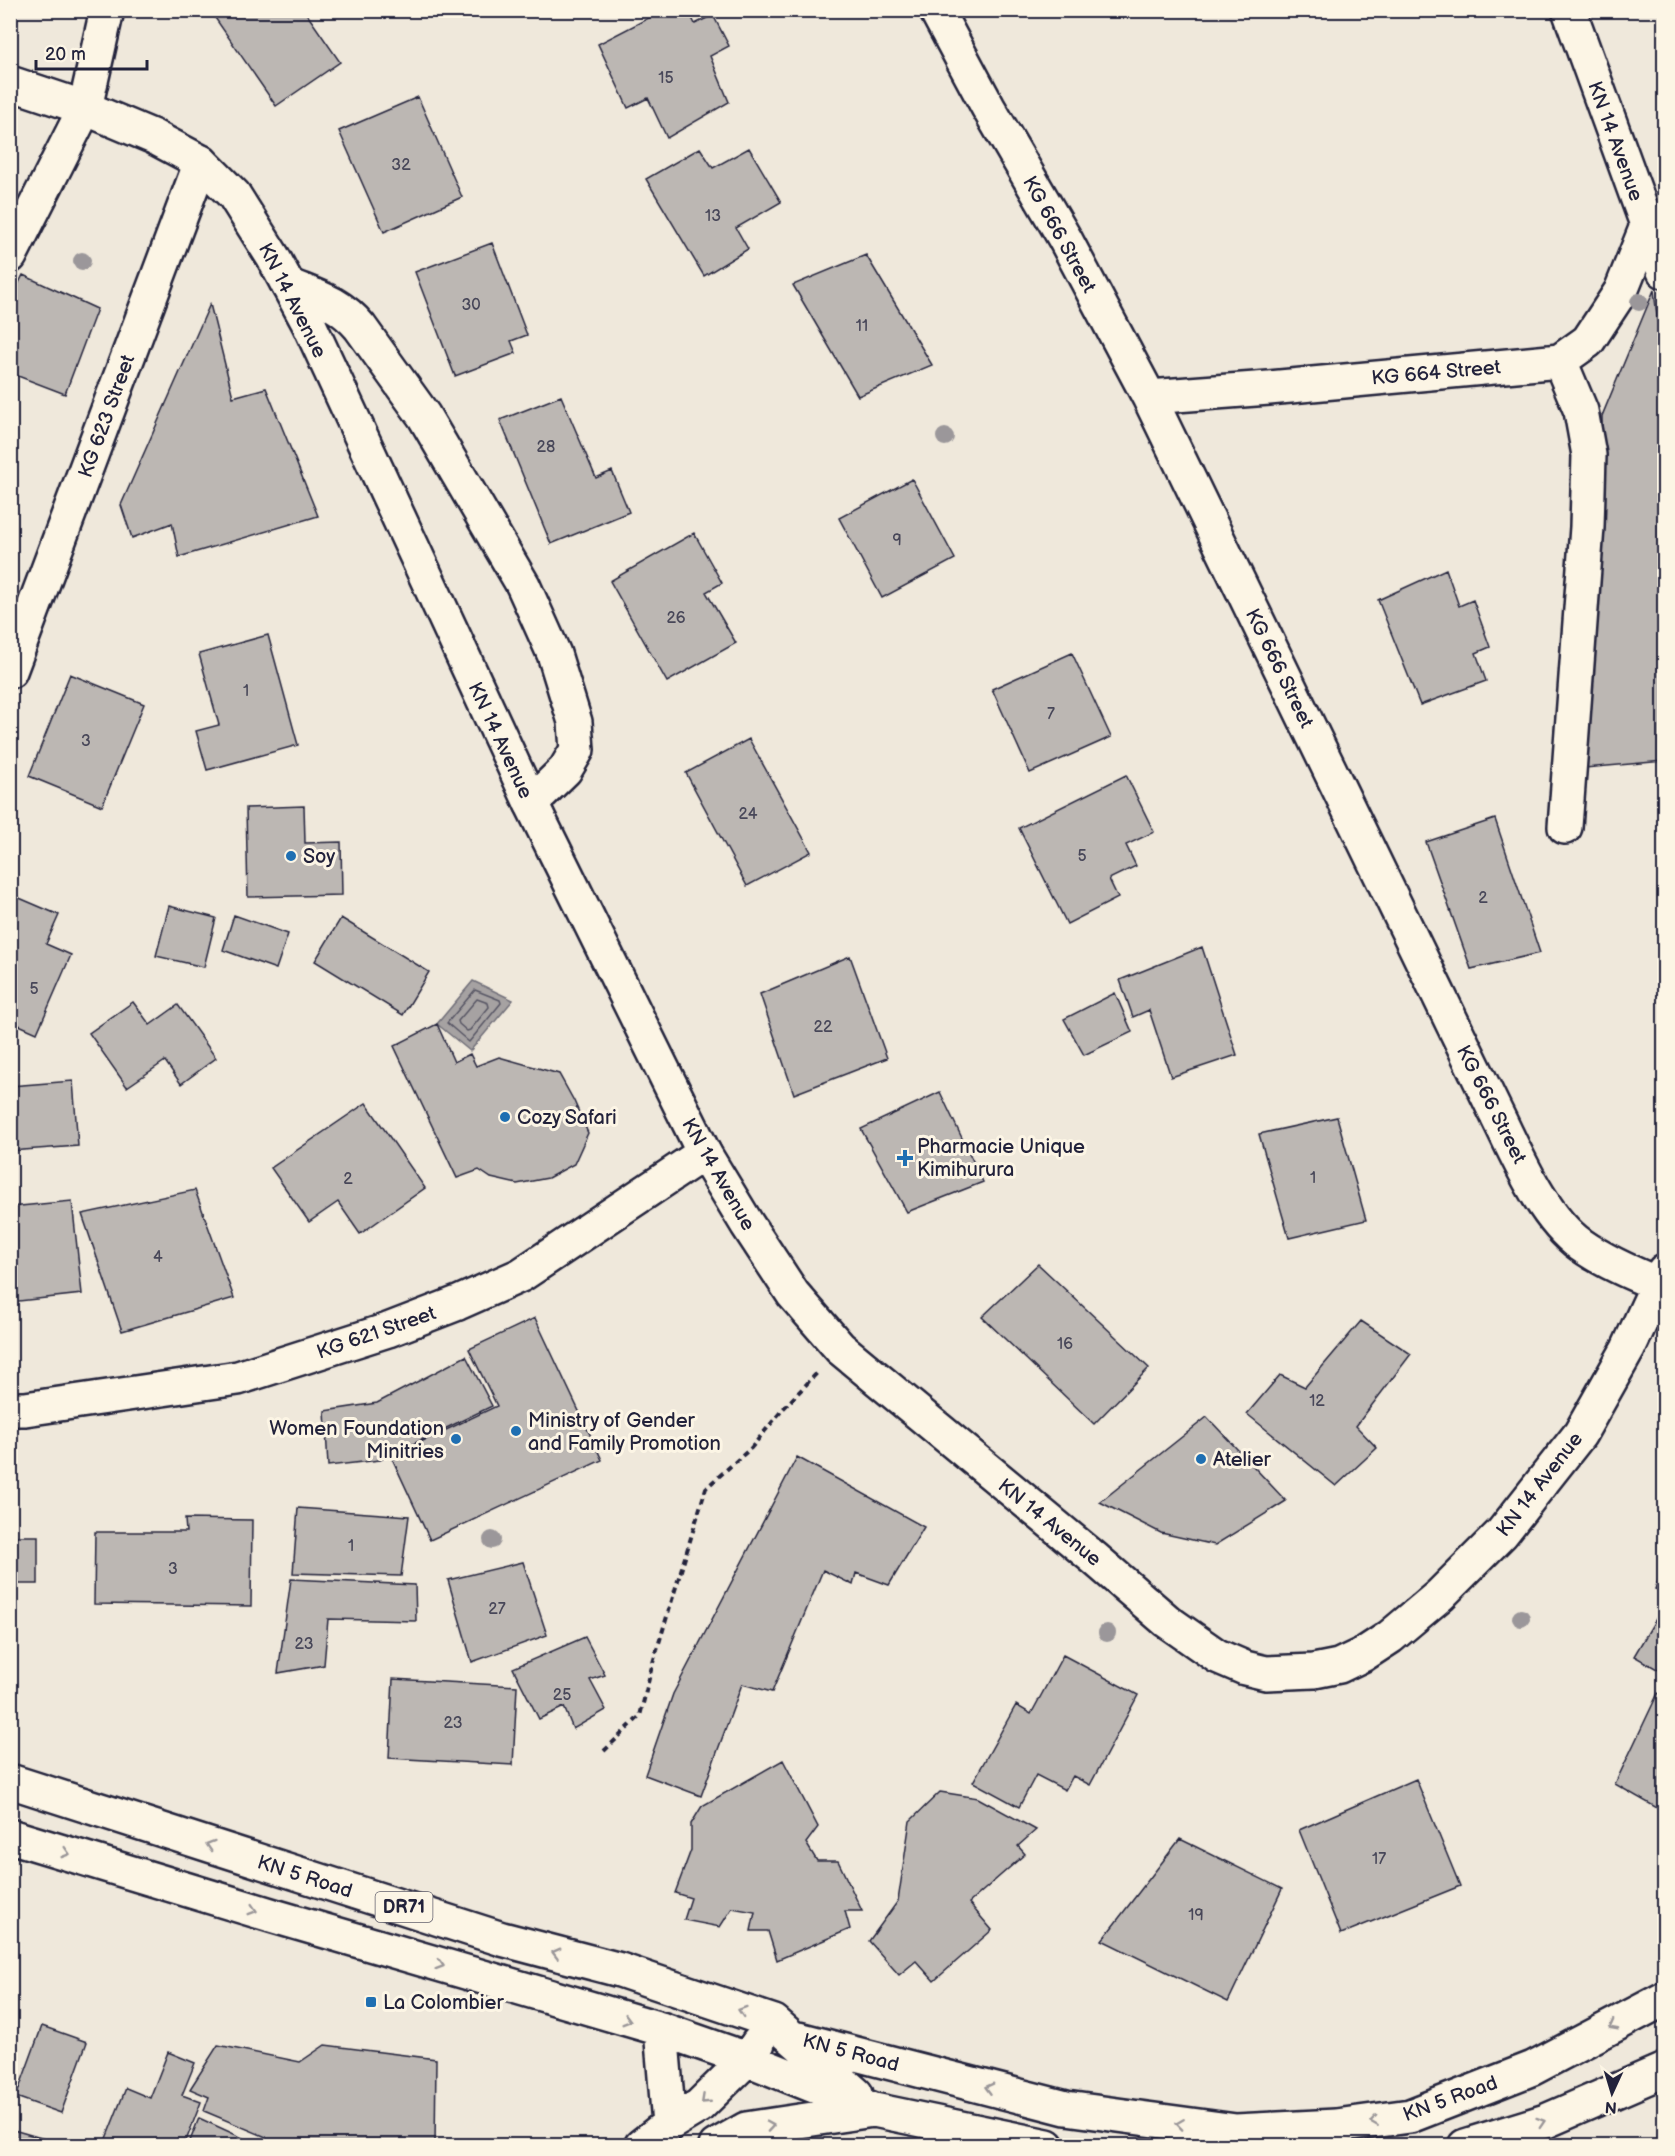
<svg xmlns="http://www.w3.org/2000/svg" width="1675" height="2156" viewBox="0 0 1675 2156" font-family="'Balsamiq Sans',sans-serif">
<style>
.water{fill:#a6a2a2;stroke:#716f79;stroke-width:1.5}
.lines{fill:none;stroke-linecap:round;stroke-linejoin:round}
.shore{stroke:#575564;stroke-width:1.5}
.building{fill:#bcb7b3;stroke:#22223b;stroke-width:1.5}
.minor-casing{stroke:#22223b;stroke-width:38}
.major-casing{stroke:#22223b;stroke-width:38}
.path{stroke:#22223b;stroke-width:4;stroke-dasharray:6 4.5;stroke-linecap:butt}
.minor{stroke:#fcf5e5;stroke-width:33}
.major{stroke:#fcf5e5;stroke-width:33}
.tree{fill:#9b979a}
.oneway{stroke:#9a9698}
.poi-dot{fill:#1f6fb2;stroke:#fcf5e5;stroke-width:2}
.labels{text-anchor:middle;stroke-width:6;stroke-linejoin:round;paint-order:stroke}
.number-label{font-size:16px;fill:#484759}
.shield{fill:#fcf5e5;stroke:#63616e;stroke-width:1.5}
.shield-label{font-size:18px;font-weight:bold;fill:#22223b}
.street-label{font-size:20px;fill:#22223b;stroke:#fcf5e5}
.poi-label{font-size:20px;fill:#22223b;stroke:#fcf5e5;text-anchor:start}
</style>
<rect width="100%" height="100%" fill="#efe8db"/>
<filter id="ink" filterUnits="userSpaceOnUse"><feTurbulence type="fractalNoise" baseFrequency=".0167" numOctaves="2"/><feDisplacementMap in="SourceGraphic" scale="12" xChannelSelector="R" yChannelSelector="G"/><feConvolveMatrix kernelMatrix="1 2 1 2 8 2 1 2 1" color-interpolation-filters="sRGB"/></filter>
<g filter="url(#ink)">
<path class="water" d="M473 981 513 1000 470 1051 437 1024Z"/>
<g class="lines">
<path class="shore" d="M475 990 500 1000 501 1003 469 1042 447 1023Z
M477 999 488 1003 489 1007 470 1030 467 1031 459 1024 458 1021Z"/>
</g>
<path class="building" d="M214 10H304L340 62 276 106 211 12Z
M664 10H688L695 24 713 15 729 46 710 56 729 102 667 138 648 98 628 108 598 44Z
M418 97 462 197 384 232 339 131Z
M700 148 713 168 749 148 781 202 736 228 748 249 704 276 646 179Z
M492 243 527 335 511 341 516 353 455 376 415 272Z
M866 255 932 365 858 396 793 285Z
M23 275 97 309 65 394 10 373V300Z
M1654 290 1664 378V761L1585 768 1602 523V416Z
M210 304 233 397 266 388 318 516 179 557 172 523 132 538 121 505Z
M561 396 596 478 612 471 629 512 551 544 500 420Z
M912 479 955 559 882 598 839 518Z
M694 533 722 583 706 592 736 643 667 682 610 581Z
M1446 569 1459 606 1473 600 1490 647 1476 653 1486 681 1420 705 1378 600Z
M268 635 298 745 207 770 196 731 219 725 199 654Z
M1072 653 1111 737 1030 773 992 689Z
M70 674 144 704 102 806 29 776Z
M749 739 811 852 747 886 686 773Z
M1126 775 1154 832 1126 845 1136 866 1109 879 1118 898 1067 924 1019 828Z
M304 806 305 843 341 842 342 895 248 897 246 808Z
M1495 819 1540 953 1471 969 1426 842Z
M10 894 59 915 46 944 71 955 37 1033 10 1021Z
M169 906 216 918 204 967 156 956Z
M234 915 288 934 276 969 223 950Z
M341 918 429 972 403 1015 315 961Z
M1202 947 1237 1055 1171 1077 1149 1010 1133 1017 1120 980Z
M850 956 887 1058 794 1094 760 994Z
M1115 993 1132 1032 1084 1055 1064 1019Z
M133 1002 150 1025 178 1005 216 1058 181 1084 165 1061 127 1087 89 1033Z
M437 1024 454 1062 470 1054 476 1066 499 1057 559 1074 574 1101 588 1133 574 1164 548 1178 517 1184 491 1178 479 1170 457 1178 394 1046Z
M73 1081 78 1146 10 1151V1086Z
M940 1092 983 1182 907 1212 861 1129Z
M366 1103 425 1188 360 1234 338 1202 309 1222 271 1168Z
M1337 1117 1366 1220 1289 1238 1259 1134Z
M195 1190 234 1298 122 1331 82 1214Z
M72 1201 82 1294 10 1302V1207Z
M1038 1264 1149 1368 1094 1424 982 1317Z
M535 1318 602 1460 430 1540 391 1456 497 1406 469 1349Z
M1361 1321 1411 1354 1356 1426 1377 1448 1336 1486 1247 1414 1280 1375 1305 1387Z
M466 1356 492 1406 380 1460 328 1466 325 1411 377 1403Z
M1207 1417 1286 1501 1215 1545 1161 1533 1100 1502Z
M797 1457 924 1527 889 1585 856 1573 853 1585 823 1570 772 1692 742 1684 701 1796 645 1775 673 1694Z
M298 1508 409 1516 401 1576 293 1573Z
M185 1519 252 1520 251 1606 94 1604 95 1532H186Z
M10 1536H38V1584H10Z
M523 1562 547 1635 472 1662 448 1580Z
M1664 1565V1592L1655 1589Z
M291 1579 415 1585 416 1621 328 1619 324 1665 278 1673Z
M1663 1607 1664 1608V1673L1634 1656Z
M585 1637 605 1675 590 1680 606 1710 573 1729 564 1707 539 1719 513 1668Z
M1063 1655 1138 1695 1090 1785 1073 1776 1065 1790 1036 1775 1019 1807 973 1782 1016 1705 1031 1714Z
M393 1679 517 1686 513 1765 389 1758Z
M1658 1693 1664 1697V1812L1615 1784Z
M783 1760 818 1827 806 1843 817 1861H838L862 1911H845L850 1929 777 1960 768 1931H751L755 1912 732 1908 720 1927 684 1920 691 1898 675 1893 691 1850V1824L702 1806Z
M1416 1779 1460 1886 1341 1934 1299 1830Z
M940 1792 978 1798 1036 1830 1018 1846 1025 1854 969 1903 992 1930 934 1981 916 1961 899 1975 869 1941 898 1901 910 1821Z
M1180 1839 1282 1889 1228 2002 1102 1940Z
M42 2026 87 2042 61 2113 16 2097Z
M218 2045 300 2062 325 2045 436 2059 435 2146H262L266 2137 204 2111 209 2097 190 2089Z
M168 2052 195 2063 182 2095 201 2102 184 2146H103L126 2088 150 2098Z
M199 2118 256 2144 255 2146H188Z
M10 2129 69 2146H10Z"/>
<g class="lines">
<defs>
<path id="minor" d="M936 10 988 107 1065 239 1149 397 1496 1113C1517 1155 1542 1217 1581 1245 1605 1262 1633 1274 1660 1285
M10 256 85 108 107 10
M288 285C317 297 339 302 360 327L424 416 523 585 554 654 575 722 577 750 565 770 531 803
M1560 361 1581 411 1589 455 1587 527 1565 827
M1149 397 1269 388 1560 361 1588 341 1621 291 1647 226
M10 671 201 162
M10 1409H25L238 1378 388 1330 458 1303 521 1275 704 1153"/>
<path id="major" d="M1569 10 1664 271
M10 83 85 108 154 137 201 162 234 195 273 257 309 324 531 803 704 1153 747 1224 793 1294 840 1348 1094 1558 1167 1621 1217 1656 1245 1668 1266 1673 1314 1671 1339 1666 1364 1654 1390 1637 1440 1595 1502 1533 1580 1434 1628 1349 1664 1271
M10 1781 502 1939 620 1970 774 2022 856 2094
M10 1836 274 1916 661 2029 747 2059 874 2110 1047 2146
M661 2029 669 2124
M798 2039 1066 2108 1236 2131 1336 2126 1410 2116 1533 2068 1664 1999
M641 2146 669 2124 699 2106 747 2059 758 2043
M716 2146 746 2129 873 2110
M1465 2146 1546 2121 1664 2070"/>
</defs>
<use href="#minor" class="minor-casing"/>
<use href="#major" class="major-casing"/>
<path class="path" d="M604 1751 640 1716 652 1666 706 1488 751 1448 783 1409 817 1373"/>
<use href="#minor" class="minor"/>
<use href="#major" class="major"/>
</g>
<g class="tree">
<circle cx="82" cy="261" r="9"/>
<circle cx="1639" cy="302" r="9"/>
<circle cx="945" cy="437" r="9"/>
<circle cx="492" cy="1540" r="9"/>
<circle cx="1521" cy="1618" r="9"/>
<circle cx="1107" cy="1633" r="9"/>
</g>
<defs><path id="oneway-chevron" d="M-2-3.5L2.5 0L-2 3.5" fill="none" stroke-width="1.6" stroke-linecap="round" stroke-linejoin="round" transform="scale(1.5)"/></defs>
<g class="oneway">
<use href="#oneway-chevron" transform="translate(210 1845) rotate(-162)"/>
<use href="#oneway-chevron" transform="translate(66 1853) rotate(17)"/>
<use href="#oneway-chevron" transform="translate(253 1910) rotate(17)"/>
<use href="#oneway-chevron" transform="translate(556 1953) rotate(-165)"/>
<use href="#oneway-chevron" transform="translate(440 1965) rotate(16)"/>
<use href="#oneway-chevron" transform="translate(742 2011) rotate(-162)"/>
<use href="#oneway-chevron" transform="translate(627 2020) rotate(16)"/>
<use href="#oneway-chevron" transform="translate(1613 2026) rotate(152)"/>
<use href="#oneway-chevron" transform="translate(989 2088) rotate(-165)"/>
<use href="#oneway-chevron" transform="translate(705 2100) rotate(137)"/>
<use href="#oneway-chevron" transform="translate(1374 2121) rotate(172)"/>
<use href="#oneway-chevron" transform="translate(1541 2122) rotate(-18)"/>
<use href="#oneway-chevron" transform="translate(1180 2124) rotate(-172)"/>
<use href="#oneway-chevron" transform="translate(770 2126) rotate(-9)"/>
</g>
</g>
<g class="poi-dot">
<circle cx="291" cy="856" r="6"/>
<circle cx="505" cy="1117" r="6"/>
<path d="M902 1149h6v6h6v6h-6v6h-6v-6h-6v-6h6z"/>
<circle cx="516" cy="1431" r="6"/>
<circle cx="456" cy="1439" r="6"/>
<circle cx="1201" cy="1459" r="6"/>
<rect x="365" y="1996" width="12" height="12" rx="3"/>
</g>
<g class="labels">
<g class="number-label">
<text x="666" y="83">15</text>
<text x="401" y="170">32</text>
<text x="713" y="221">13</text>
<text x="471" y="310">30</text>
<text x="862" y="331">11</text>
<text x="546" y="452">28</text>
<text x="897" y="545">9</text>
<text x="676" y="623">26</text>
<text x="246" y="696">1</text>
<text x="1051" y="719">7</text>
<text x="86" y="746">3</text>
<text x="748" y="819">24</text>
<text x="1082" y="861">5</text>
<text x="1483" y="903">2</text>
<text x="34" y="994">5</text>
<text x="823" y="1032">22</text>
<text x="1313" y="1183">1</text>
<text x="348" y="1184">2</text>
<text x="158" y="1262">4</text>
<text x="1065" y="1349">16</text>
<text x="1317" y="1406">12</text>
<text x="351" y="1551">1</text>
<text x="173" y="1574">3</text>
<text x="497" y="1614">27</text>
<text x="304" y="1649">23</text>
<text x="562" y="1700">25</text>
<text x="453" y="1728">23</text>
<text x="1379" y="1864">17</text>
<text x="1196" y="1920">19</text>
</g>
<rect class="shield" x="375.5" y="1892" width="57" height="30" rx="4.5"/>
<g class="shield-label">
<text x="404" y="1913">DR71</text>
</g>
<g class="street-label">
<text transform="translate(1616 141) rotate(70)" y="7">KN 14 Avenue</text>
<text transform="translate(1060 234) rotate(61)" y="7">KG 666 Street</text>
<text transform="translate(293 300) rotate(63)" y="7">KN 14 Avenue</text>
<text transform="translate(1436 372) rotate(-5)" y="7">KG 664 Street</text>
<text transform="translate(106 416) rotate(-70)" y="7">KG 623 Street</text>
<text transform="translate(1280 668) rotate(64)" y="7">KG 666 Street</text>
<text transform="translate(501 740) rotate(65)" y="7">KN 14 Avenue</text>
<text transform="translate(1492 1104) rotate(63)" y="7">KG 666 Street</text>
<text transform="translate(719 1174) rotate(60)" y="7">KN 14 Avenue</text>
<text transform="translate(376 1332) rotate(-19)" y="7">KG 621 Street</text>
<text transform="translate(1539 1484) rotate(-52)" y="7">KN 14 Avenue</text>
<text transform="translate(1050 1522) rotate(39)" y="7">KN 14 Avenue</text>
<text transform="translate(305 1876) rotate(18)" y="7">KN 5 Road</text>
<text transform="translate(851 2052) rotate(15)" y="7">KN 5 Road</text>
<text transform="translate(1450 2098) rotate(-20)" y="7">KN 5 Road</text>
</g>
<g class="poi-label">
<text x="303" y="863">Soy</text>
<text x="517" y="1124">Cozy Safari</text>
<text x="917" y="1153">Pharmacie Unique<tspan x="917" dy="23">Kimihurura</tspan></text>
<text x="528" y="1427">Ministry of Gender<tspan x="528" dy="23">and Family Promotion</tspan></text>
<text x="444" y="1435" text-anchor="end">Women Foundation<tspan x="444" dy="23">Minitries</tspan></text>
<text x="1213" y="1466">Atelier</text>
<text x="383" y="2009">La Colombier</text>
</g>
</g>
<rect width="1675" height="2156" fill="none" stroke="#fcf5e5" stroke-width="36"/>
<rect x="18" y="18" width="1639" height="2120" fill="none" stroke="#22223b" stroke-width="2" filter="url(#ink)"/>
<g transform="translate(1612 2093) rotate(184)" stroke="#fcf5e5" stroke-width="4.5" paint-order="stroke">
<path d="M0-4.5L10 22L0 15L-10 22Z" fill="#22223b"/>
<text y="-9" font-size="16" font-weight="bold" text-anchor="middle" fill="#22223b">N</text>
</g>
<path d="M36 60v9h111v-9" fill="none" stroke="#22223b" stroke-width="3"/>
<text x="45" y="60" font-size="18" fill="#22223b" stroke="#fcf5e5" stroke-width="4.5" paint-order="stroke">20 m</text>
</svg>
